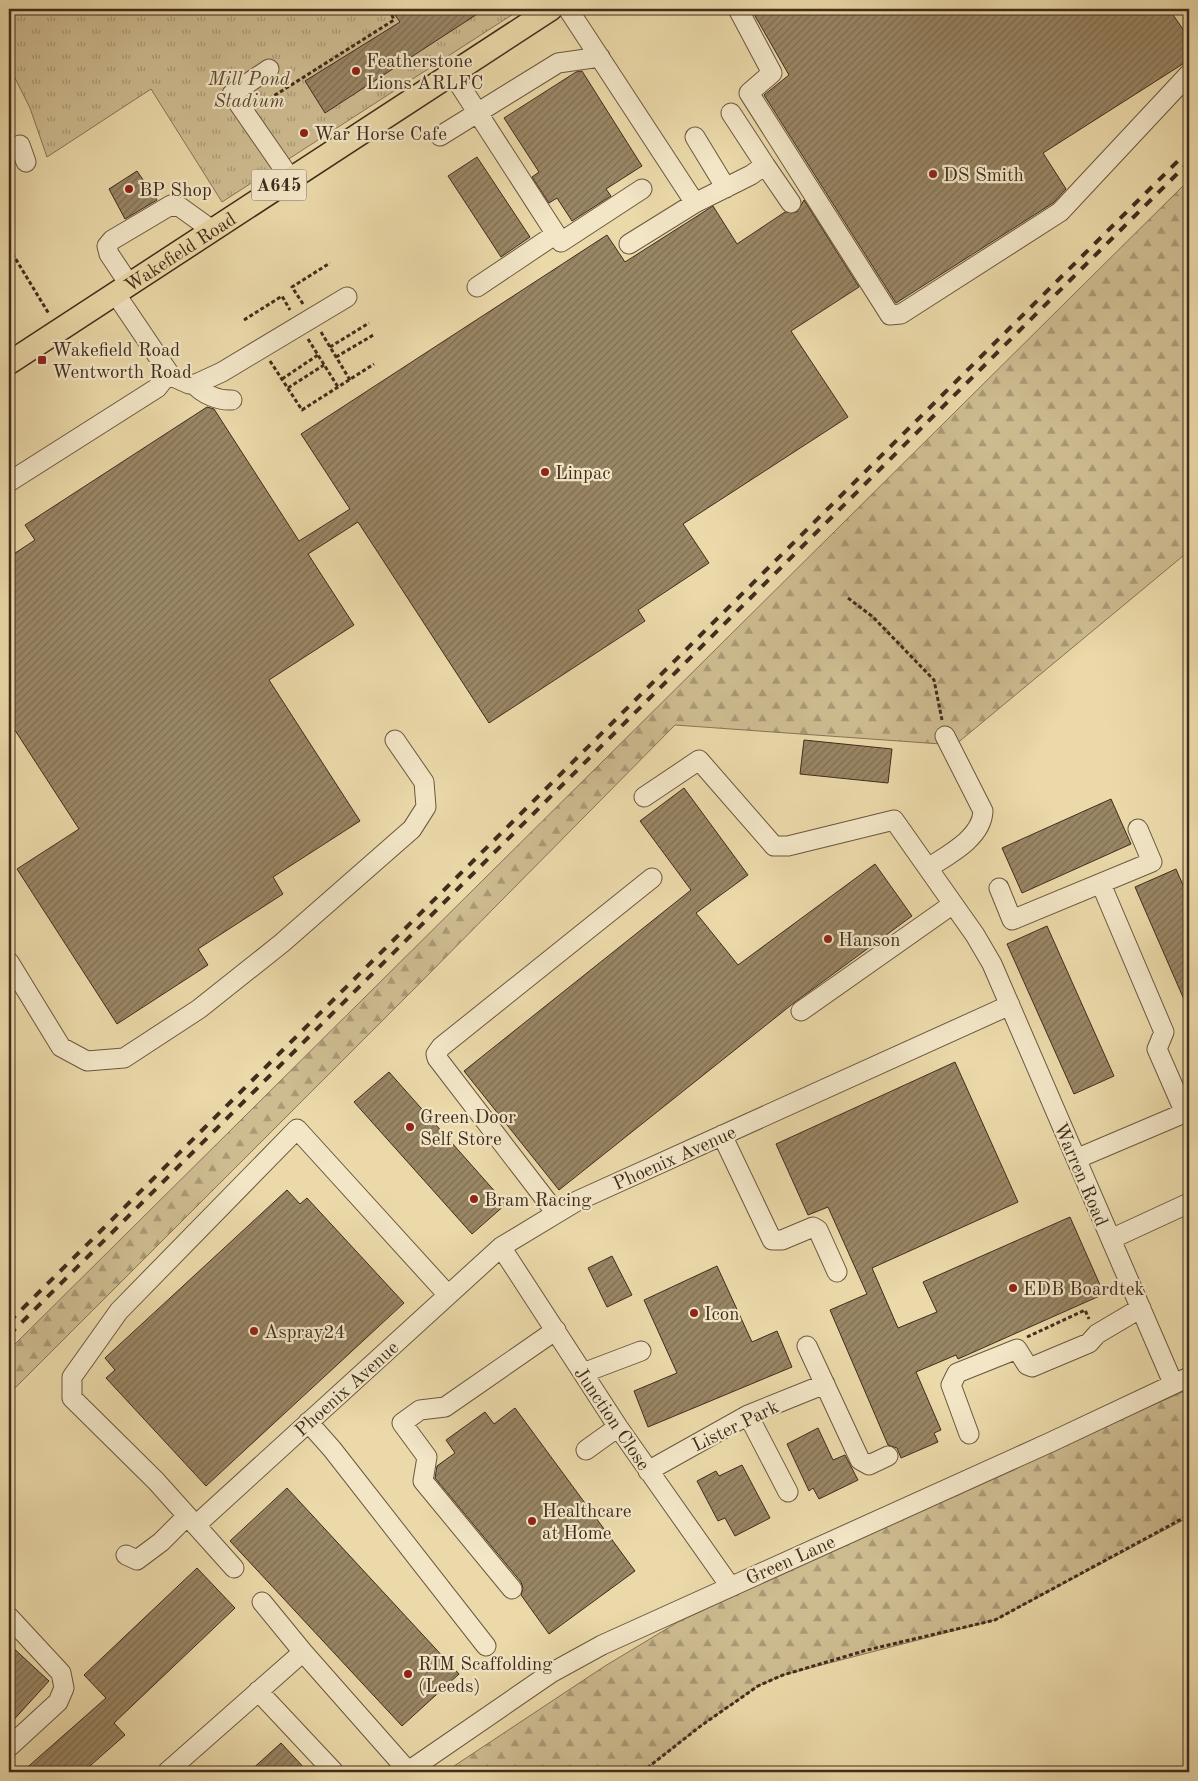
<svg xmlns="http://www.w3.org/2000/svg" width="1198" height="1781" viewBox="0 0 1198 1781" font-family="'Old Standard TT',serif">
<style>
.forest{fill:url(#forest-firs);stroke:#877456}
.park{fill:url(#park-tufts);stroke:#877456}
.building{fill:url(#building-hatch);stroke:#402c1c}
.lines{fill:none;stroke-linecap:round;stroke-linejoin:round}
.minor-casing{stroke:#6b573f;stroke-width:21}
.major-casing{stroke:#402c1c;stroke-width:25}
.path{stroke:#402c1c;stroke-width:3;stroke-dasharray:4 2.5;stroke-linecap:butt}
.minor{stroke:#f2e6c7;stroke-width:19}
.major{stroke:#ebd9a9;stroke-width:22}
.rail{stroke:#402c1c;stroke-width:4;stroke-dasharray:9 9;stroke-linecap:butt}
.poi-dot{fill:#8f2418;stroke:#f2e6c7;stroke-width:2}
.labels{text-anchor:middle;stroke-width:4.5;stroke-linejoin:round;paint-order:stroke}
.shield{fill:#f2e6c7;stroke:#75644f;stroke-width:1}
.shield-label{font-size:18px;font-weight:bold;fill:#402c1c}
.poi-label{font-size:19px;fill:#402c1c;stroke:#f2e6c7;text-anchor:start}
.park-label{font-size:19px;font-style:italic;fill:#5c4933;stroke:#f2e6c7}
.street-label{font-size:19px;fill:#402c1c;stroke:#f2e6c7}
</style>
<defs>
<pattern id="forest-firs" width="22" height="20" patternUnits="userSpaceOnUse" patternTransform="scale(1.25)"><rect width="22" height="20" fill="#cebc91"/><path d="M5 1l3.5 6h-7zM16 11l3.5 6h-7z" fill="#a99976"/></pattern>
<pattern id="park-tufts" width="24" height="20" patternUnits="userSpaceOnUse" patternTransform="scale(1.25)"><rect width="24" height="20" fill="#cebc91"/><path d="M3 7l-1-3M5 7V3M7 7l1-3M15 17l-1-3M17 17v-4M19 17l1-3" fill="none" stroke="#a99976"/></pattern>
<pattern id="building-hatch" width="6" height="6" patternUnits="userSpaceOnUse" patternTransform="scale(1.25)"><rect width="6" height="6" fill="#998665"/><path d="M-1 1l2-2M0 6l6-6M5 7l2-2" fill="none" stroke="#7e6e52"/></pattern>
</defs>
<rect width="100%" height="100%" fill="#ebd9a9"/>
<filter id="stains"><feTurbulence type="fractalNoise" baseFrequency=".004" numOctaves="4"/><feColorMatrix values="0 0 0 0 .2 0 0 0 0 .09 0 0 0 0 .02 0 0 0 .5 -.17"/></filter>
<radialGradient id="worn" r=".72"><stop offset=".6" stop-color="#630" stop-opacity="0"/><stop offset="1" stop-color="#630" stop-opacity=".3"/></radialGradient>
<path class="forest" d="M1189 180V551L955 745 675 725 415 988 9 1394V1350Z
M1189 1389V1517L995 1620 783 1675 758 1686 702 1725 642 1772H445L605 1666 678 1622 1026 1461Z"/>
<path class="park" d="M9 9H521L222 202 151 89 47 157 30 108 9 66Z"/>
<path class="building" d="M404 9H485L325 113 305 81 400 22 395 15Z
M751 9H1169L1189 38V60L1043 153 1066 189 1053 203 896 303 764 95 789 75Z
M582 71 642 166 606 189 611 196 572 221 557 198 549 203 532 177 539 172 504 118 576 72Z
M477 157 530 237 501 257 448 176Z
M137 171 157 200 125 219 109 189Z
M804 200 859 287 791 331 848 417 683 524 709 563 638 610 645 621 489 723 358 522 308 554 354 625 269 680 360 821 273 877 283 894 198 949 208 965 117 1024 17 869 79 829 9 721V557L35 540 25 525 207 407 214 409 299 541 350 509 301 434 607 235 625 262 713 206 737 244 785 212H797Z
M804 740 892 749 888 783 800 774Z
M684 788 748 875 696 913 738 965 875 864 912 916 795 1002 559 1190 464 1071 691 890 640 821Z
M1111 799 1131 844 1022 893 1002 848Z
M1176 869 1189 899V1011L1135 887Z
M1047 926 1114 1076 1074 1094 1007 944Z
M955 1062 1018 1202 872 1268 898 1328 937 1312 923 1282 1070 1217 1104 1294 958 1359 956 1355 916 1372 941 1430 934 1433 938 1442 901 1458 897 1448 888 1445 830 1310 867 1294 828 1207 808 1215 776 1144Z
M389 1072 506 1204 472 1234 354 1102Z
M287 1190 300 1204 307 1198 404 1303 206 1486 106 1378 115 1370 105 1358Z
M612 1256 632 1295 607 1307 588 1268Z
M717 1266 752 1342 777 1331 792 1367 648 1427 634 1391 677 1373 644 1300Z
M515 1408 635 1571 549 1634 521 1595 523 1588 521 1582 435 1478 437 1466 455 1453 446 1440 485 1412 494 1424Z
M818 1428 833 1460 845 1455 858 1480 819 1499 813 1488 809 1491 787 1444Z
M742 1465 770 1518 735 1536 725 1518 718 1521 697 1481 716 1471 719 1476Z
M287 1488 459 1674 402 1726 230 1541Z
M197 1568 235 1608 114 1723 125 1735 83 1772H22L106 1698 84 1675Z
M9 1644 49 1681 9 1725Z
M281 1743 308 1772H249Z"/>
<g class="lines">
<defs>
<path id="minor" d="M568 9 695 203 751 175 765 165 791 203
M738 9 772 73 749 93 890 315 901 314 1060 212 1189 74
M269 69 232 94 290 178
M452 73 561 242 642 189
M731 113 765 165
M440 136 558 63 600 57
M695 137 726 188
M9 149 20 145 26 162
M629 244 695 203
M129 284 109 254 107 246 112 240 171 205 180 207 212 230
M477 287 556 234
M115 293 171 376 189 384H196L222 372 347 297
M194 384C202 394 219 401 232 400
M9 482 157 388 169 373
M644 797 699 760 774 846H788L894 820 975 935 992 964 1173 1383
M928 868C948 855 982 838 983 811L945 736
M1101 884 1164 1032 1157 1049 1185 1113
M999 888 1012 920 1152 862 1138 829
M9 962 61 1047 87 1061 124 1058 199 1009 282 943 412 829 426 807 424 782 395 740
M801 1011 953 904
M722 1135 772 1240H782L813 1227 818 1230 837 1272
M1076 1159 1189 1111
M556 1213 437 1058 436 1054 441 1047 652 878
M1111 1239 1189 1203
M501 1247 618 1427 730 1586
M807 1346 860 1460 869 1465 888 1456
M583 1373 641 1351
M748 1415 788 1492
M308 1422 332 1449 486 1646
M969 1434 951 1385 957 1373 1017 1349 1027 1365 1032 1367 1089 1343 1097 1334 1141 1308
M586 1450 618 1427
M648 1471 748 1415 825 1384
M196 1525 501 1247 577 1201 1010 1005
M126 1555 137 1560 161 1542 187 1516
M234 1568 156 1481 72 1398V1377L119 1311 297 1129 448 1295
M512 1589 423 1481 427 1457 402 1423 420 1410 445 1407 556 1330
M262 1602 303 1652 408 1771
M9 1617 61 1673 64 1688 58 1702 9 1747
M258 1691 334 1772
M167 1772 303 1652
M407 1772 551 1673 602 1645 1051 1442 1189 1377"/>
<g id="major">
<path id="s1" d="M9 363 551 9"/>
</g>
</defs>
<use href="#minor" class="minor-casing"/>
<use href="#major" class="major-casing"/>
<path class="path" d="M9 40 11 39
M269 99 394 20 391 13 397 9
M9 248 49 314
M303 304 292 287 330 263
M244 320 282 296 290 310
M321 332 350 380
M308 339 338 387
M330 347 369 323
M336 357 375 334
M270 361 302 410 374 364
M282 379 318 355
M288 388 324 365
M848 598 873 617 934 680 942 720
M1027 1337 1085 1310 1089 1319
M642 1772 702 1725 758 1686 783 1675 867 1650 995 1620 1189 1515"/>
<use href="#minor" class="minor"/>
<use href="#major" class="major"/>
<path class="rail" d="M9 1322 1189 150
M9 1335 1189 162"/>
</g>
<g class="poi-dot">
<circle cx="356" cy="71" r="5"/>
<circle cx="304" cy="133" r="5"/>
<circle cx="933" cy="174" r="5"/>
<circle cx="129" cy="189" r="5"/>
<rect x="37" y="355" width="10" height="10" rx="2.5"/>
<circle cx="545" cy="472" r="5"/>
<circle cx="828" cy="939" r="5"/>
<circle cx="410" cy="1127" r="5"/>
<circle cx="474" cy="1199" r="5"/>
<circle cx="1013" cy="1288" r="5"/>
<circle cx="694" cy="1313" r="5"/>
<circle cx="254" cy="1331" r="5"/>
<circle cx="532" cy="1521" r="5"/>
<circle cx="408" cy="1674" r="5"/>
</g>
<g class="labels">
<rect class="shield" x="251.5" y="169.5" width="55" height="31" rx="4"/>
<g class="shield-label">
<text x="279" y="191">A645</text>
</g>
<g class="poi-label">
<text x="366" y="67">Featherstone<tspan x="366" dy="22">Lions ARLFC</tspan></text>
<text x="314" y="140">War Horse Cafe</text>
<text x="943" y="181">DS Smith</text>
<text x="139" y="196">BP Shop</text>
<text x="52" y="356">Wakefield Road<tspan x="52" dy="22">Wentworth Road</tspan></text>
<text x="555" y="479">Linpac</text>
<text x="838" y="946">Hanson</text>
<text x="420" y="1123">Green Door<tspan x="420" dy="22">Self Store</tspan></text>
<text x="484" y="1206">Bram Racing</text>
<text x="1023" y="1295">EDB Boardtek</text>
<text x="704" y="1320">Icon</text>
<text x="264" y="1338">Aspray24</text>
<text x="542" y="1517">Healthcare<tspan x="542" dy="22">at Home</tspan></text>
<text x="418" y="1670">RIM Scaffolding<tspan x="418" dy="22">(Leeds)</tspan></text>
</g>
<g class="park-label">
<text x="249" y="85">Mill Pond<tspan x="249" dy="22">Stadium</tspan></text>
</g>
<g class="street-label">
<text dy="7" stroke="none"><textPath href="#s1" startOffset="204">Wakefield Road</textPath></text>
<text transform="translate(674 1157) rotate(-24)" y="7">Phoenix Avenue</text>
<text transform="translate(1082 1174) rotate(67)" y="7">Warren Road</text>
<text transform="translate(346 1388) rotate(-42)" y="7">Phoenix Avenue</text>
<text transform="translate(613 1418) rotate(56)" y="7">Junction Close</text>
<text transform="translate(735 1425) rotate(-26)" y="7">Lister Park</text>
<text transform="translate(790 1559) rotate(-24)" y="7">Green Lane</text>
</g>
</g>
<rect width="1198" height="1781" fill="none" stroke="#ebd9a9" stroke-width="30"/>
<rect x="10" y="10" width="1178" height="1761" fill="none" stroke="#402c1c" stroke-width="2.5"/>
<rect x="15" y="15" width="1168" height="1751" fill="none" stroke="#402c1c"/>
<rect width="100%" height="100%" filter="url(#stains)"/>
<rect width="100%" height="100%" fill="url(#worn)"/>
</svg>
